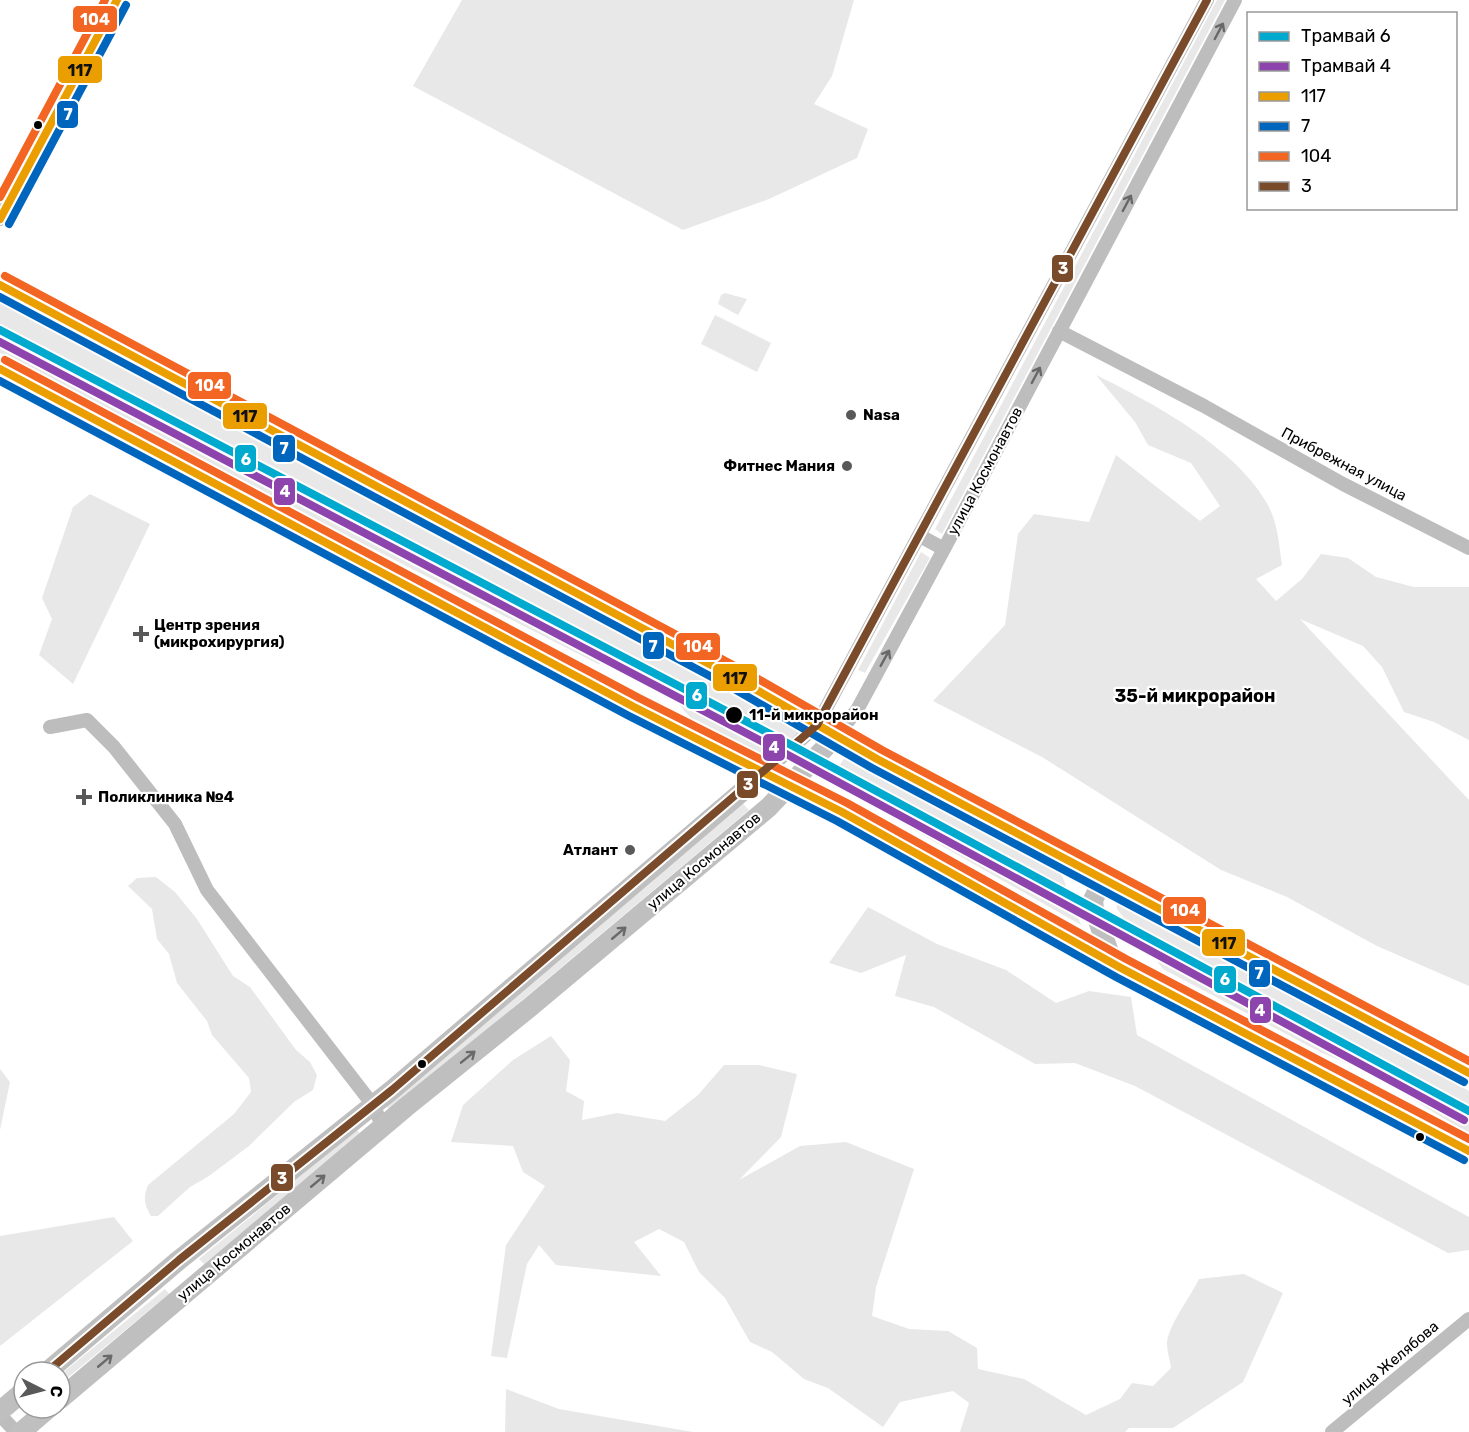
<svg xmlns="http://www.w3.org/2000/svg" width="1469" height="1432" viewBox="0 0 1469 1432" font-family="Rubik,sans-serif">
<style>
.green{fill:#e8e8e8}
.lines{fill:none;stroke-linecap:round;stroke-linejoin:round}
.street{stroke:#bdbdbd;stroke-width:14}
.secondary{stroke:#bfbfbf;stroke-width:20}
.bus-1-casing{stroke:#fff;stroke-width:12}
.bus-2-casing{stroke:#fff;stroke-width:12}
.bus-3-casing{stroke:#fff;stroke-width:12}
.bus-4-casing{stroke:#fff;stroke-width:12}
.bus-1{stroke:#eb9e00;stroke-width:8}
.bus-2{stroke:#0065bd;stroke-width:8}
.bus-3{stroke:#f26522;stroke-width:8}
.bus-4{stroke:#7a4b2a;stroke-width:8}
.tram-1-casing{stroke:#fff;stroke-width:12}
.tram-2-casing{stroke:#fff;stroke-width:12}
.tram-1{stroke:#00a9ce;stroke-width:8}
.tram-2{stroke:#8e44ad;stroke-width:8}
.oneway{stroke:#686868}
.oneway2{stroke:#696969}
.bus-dot{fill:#000;stroke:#fff;stroke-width:2}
.poi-dot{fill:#595959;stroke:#fff;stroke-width:2}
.labels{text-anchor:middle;stroke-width:4.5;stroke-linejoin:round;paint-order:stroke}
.poi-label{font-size:15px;font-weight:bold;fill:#000;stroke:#fff;text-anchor:start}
.street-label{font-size:15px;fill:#000;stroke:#fff}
.stop-label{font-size:15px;font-weight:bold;fill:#000;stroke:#fff;text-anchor:start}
.quarter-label{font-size:18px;font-weight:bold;fill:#000;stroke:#fff}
.line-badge{stroke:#fff;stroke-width:2}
.badge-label{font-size:16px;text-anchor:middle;font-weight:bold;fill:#fff}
.pale-badge-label{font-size:16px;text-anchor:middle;font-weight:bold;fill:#111}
</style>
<rect width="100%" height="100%" fill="#fff"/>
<path class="green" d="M462 0H854L832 76 814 104 868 129 857 158 769 199 683 230 413 86Z
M1217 0H1225L942 534 935 529Z
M725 293 747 299 738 315 718 304 721 295Z
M0 301 292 460 810 728 786 753 766 756 690 717 667 691 612 663 598 664 238 480 0 353Z
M715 315 771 343 757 372 701 344Z
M1096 375C1153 403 1239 449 1269 507 1278 525 1279 545 1282 565L1256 579 1276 601 1302 579 1321 554 1348 558 1376 577 1414 587H1469V740L1434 722 1404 712 1382 667 1363 646 1300 619 1469 800V986L1377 946 1287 897 1221 870 1042 757 933 701 1005 625 1018 534 1034 514 1089 522 1116 455 1200 521 1220 506 1191 463 1148 445 1135 422Z
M90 494 150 524 73 684 39 655 52 619 42 598 73 507Z
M921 552 930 558 865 673 858 670Z
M849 750 1060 870 1081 925 845 791 834 775Z
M743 804 749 810 390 1111 385 1104Z
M156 877 175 892 197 919 233 976 250 987 296 1050 310 1062 317 1075 313 1090 294 1102 249 1146 209 1176 190 1187 158 1216H151C144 1204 143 1198 148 1185L234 1114 251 1092 249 1078 212 1035 207 1021 177 983 169 954 157 939 152 909 128 886 137 878Z
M1122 898 1469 1091V1134L1370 1073 1320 1052 1163 969 1117 909 1116 902Z
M868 907 937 944 1006 970 1056 1003 1089 991 1131 997 1137 1035 1469 1217V1250L1448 1253 1135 1086 1075 1063 1035 1064 934 1007 895 996 906 955 861 973 829 963Z
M551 1036 570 1060 566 1091 584 1101 582 1120 617 1113 665 1121 698 1095 724 1065H759L797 1074 781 1137 739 1180 800 1146 846 1142 914 1169 876 1287 872 1316 909 1329 948 1331 977 1348 978 1369 1024 1379 1086 1415 1120 1399 1132 1383 1153 1386 1171 1368C1170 1360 1167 1352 1167 1344 1167 1327 1191 1296 1199 1279L1244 1274 1283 1293 1243 1382 1173 1428H1129L1125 1432H960L969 1403 953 1391 900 1402 883 1427 828 1388 804 1379 772 1352 750 1342 725 1298 699 1272 684 1242 659 1229 634 1242 661 1276 556 1265 539 1245 527 1264 507 1358 491 1356 506 1245 545 1186 523 1172 513 1146 451 1142 463 1105 513 1060Z
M0 1069 10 1082 0 1130Z
M357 1130 361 1135 204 1264 199 1259Z
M114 1217 133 1241 0 1346V1236Z
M165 1289 169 1294 60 1384V1375Z
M506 1389 559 1409 693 1432H505Z"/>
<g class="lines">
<path class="street" d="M0 219 117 0
M1059 331 1204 406 1343 484 1469 548
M920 536 944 549
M50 727 87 720 114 747 175 824 207 890 373 1105 383 1127
M836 736 857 710 944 549 1235 0
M765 772 817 725 1207 0
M0 1415 16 1432
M1332 1432 1469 1319"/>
<path class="secondary" d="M0 285 741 681 877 759 1103 880 1469 1073
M0 369 634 707 842 812 1121 968 1469 1151
M1103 880 1093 900 1094 909 1113 964
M47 1372 179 1260 392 1090 765 772
M60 1399 406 1107 529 1008 769 807 836 736
M0 1411 24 1391
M21 1432 49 1408"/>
<defs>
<path id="bus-1" d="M0 219 117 0
M0 285 741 681 877 759 1469 1073
M0 369 634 707 842 812 1121 968 1469 1151"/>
<path id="bus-2" d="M9 224 126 5
M0 297 736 690 872 768 1464 1082
M0 381 629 716 837 821 1116 977 1464 1160"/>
<path id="bus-3" d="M0 197 105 0
M5 276 746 672 882 750 1469 1061
M5 360 639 698 847 803 1126 959 1469 1139"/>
<path id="bus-4" d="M47 1372 179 1260 392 1090 817 725 1207 0"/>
</defs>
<use href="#bus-1" class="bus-1-casing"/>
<use href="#bus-2" class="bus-2-casing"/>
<use href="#bus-3" class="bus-3-casing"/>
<use href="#bus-4" class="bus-4-casing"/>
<use href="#bus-1" class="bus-1"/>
<use href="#bus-2" class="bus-2"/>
<use href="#bus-3" class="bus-3"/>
<use href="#bus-4" class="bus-4"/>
<defs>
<path id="tram-1" d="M0 330 793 746 1469 1111"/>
<path id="tram-2" d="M0 342 788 755 1464 1120"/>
</defs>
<use href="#tram-1" class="tram-1-casing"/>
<use href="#tram-2" class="tram-2-casing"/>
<use href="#tram-1" class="tram-1"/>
<use href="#tram-2" class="tram-2"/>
</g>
<defs><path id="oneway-shaft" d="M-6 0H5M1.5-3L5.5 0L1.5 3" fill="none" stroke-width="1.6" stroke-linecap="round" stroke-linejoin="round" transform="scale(1.5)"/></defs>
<g class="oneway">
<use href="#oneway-shaft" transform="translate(1219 31) rotate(-62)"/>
<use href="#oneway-shaft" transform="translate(1127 203) rotate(-62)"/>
<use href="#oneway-shaft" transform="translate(1036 375) rotate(-62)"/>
<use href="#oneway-shaft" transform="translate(885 658) rotate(-61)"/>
</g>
<g class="oneway2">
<use href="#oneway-shaft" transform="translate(619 933) rotate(-40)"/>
<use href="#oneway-shaft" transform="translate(468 1057) rotate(-39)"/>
<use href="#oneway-shaft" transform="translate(318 1181) rotate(-40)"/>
<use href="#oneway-shaft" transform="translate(105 1361) rotate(-40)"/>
</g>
<g class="bus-dot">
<circle cx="38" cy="125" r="5"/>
<circle cx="734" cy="715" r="9"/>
<circle cx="422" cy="1064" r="5"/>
<circle cx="1420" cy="1137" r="5"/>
</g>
<g class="poi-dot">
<circle cx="851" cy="415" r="6"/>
<circle cx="847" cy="466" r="6"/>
<path d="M138 625h6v6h6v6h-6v6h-6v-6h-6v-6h6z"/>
<path d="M81 788h6v6h6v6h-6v6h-6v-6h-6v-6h6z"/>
<circle cx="630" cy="850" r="6"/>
</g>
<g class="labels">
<g class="poi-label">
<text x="863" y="420">Nasa</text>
<text x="835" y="471" text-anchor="end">Фитнес Мания</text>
<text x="154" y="630">Центр зрения<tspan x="154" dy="17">(микрохирургия)</tspan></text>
<text x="98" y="802">Поликлиника №4</text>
<text x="618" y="855" text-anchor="end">Атлант</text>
</g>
<g class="street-label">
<text transform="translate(1344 464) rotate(28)" y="5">Прибрежная улица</text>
<text transform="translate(985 471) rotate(-62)" y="5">улица Космонавтов</text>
<text transform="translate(704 861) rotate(-40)" y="5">улица Космонавтов</text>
<text transform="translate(234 1252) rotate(-40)" y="5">улица Космонавтов</text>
<text transform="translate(1390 1363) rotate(-40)" y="5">улица Желябова</text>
</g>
<g class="stop-label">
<text x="749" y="720">11-й микрорайон</text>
</g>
<g class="quarter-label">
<text x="1195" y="702">35-й микрорайон</text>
</g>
</g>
<g class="line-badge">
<rect x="72" y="5" width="46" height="28" rx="6" fill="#f26522"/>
<rect x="57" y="55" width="46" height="29" rx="6" fill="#eb9e00"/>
<rect x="56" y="100" width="23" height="29" rx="6" fill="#0065bd"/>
<rect x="1051" y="254" width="23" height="29" rx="6" fill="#7a4b2a"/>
<rect x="187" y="371" width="45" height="29" rx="6" fill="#f26522"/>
<rect x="222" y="402" width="46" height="28" rx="6" fill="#eb9e00"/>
<rect x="272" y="434" width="24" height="29" rx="6" fill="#0065bd"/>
<rect x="234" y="444" width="23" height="29" rx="6" fill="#00a9ce"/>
<rect x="273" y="477" width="23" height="29" rx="6" fill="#8e44ad"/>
<rect x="642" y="631" width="23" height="29" rx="6" fill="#0065bd"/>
<rect x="675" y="632" width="46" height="29" rx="6" fill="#f26522"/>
<rect x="712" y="663" width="46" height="29" rx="6" fill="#eb9e00"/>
<rect x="685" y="681" width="23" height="29" rx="6" fill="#00a9ce"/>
<rect x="762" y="733" width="24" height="29" rx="6" fill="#8e44ad"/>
<rect x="736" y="770" width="23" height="29" rx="6" fill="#7a4b2a"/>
<rect x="1162" y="896" width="45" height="29" rx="6" fill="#f26522"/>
<rect x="1201" y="928" width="45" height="29" rx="6" fill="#eb9e00"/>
<rect x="1248" y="959" width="23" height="29" rx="6" fill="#0065bd"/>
<rect x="1213" y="965" width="24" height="29" rx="6" fill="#00a9ce"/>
<rect x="1249" y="996" width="23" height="28" rx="6" fill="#8e44ad"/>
<rect x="270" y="1163" width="24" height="29" rx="6" fill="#7a4b2a"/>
</g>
<g class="badge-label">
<text x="95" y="25">104</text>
<text x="68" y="120">7</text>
<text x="1063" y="274">3</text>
<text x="210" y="391">104</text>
<text x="284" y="454">7</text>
<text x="246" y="465">6</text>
<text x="285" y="497">4</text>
<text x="653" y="652">7</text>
<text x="698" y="652">104</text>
<text x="697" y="701">6</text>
<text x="774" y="753">4</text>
<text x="748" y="790">3</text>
<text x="1185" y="916">104</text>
<text x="1259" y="979">7</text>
<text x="1225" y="985">6</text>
<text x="1260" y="1016">4</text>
<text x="282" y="1184">3</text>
</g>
<g class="pale-badge-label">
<text x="80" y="76">117</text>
<text x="245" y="422">117</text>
<text x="735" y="684">117</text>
<text x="1224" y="949">117</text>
</g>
<rect x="1247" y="12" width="210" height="198" fill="#ffffff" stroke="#999999" stroke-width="1.5"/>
<rect x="1259" y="32" width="30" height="9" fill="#00a9ce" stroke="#999999" stroke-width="1.5"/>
<text x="1301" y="42" font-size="18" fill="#000000">Трамвай 6</text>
<rect x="1259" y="62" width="30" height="9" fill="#8e44ad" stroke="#999999" stroke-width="1.5"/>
<text x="1301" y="72" font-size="18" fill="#000000">Трамвай 4</text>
<rect x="1259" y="92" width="30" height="9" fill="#eb9e00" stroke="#999999" stroke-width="1.5"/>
<text x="1301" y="102" font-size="18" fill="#000000">117</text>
<rect x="1259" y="122" width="30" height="9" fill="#0065bd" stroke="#999999" stroke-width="1.5"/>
<text x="1301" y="132" font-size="18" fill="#000000">7</text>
<rect x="1259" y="152" width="30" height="9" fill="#f26522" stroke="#999999" stroke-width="1.5"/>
<text x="1301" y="162" font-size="18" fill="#000000">104</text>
<rect x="1259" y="182" width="30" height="9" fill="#7a4b2a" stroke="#999999" stroke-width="1.5"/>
<text x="1301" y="192" font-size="18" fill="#000000">3</text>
<g transform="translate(42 1390) rotate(96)"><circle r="28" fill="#ffffff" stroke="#999999" stroke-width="1.5"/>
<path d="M0-4.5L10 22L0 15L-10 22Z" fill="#595959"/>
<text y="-9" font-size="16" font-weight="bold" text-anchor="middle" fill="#000000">С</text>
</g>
</svg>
